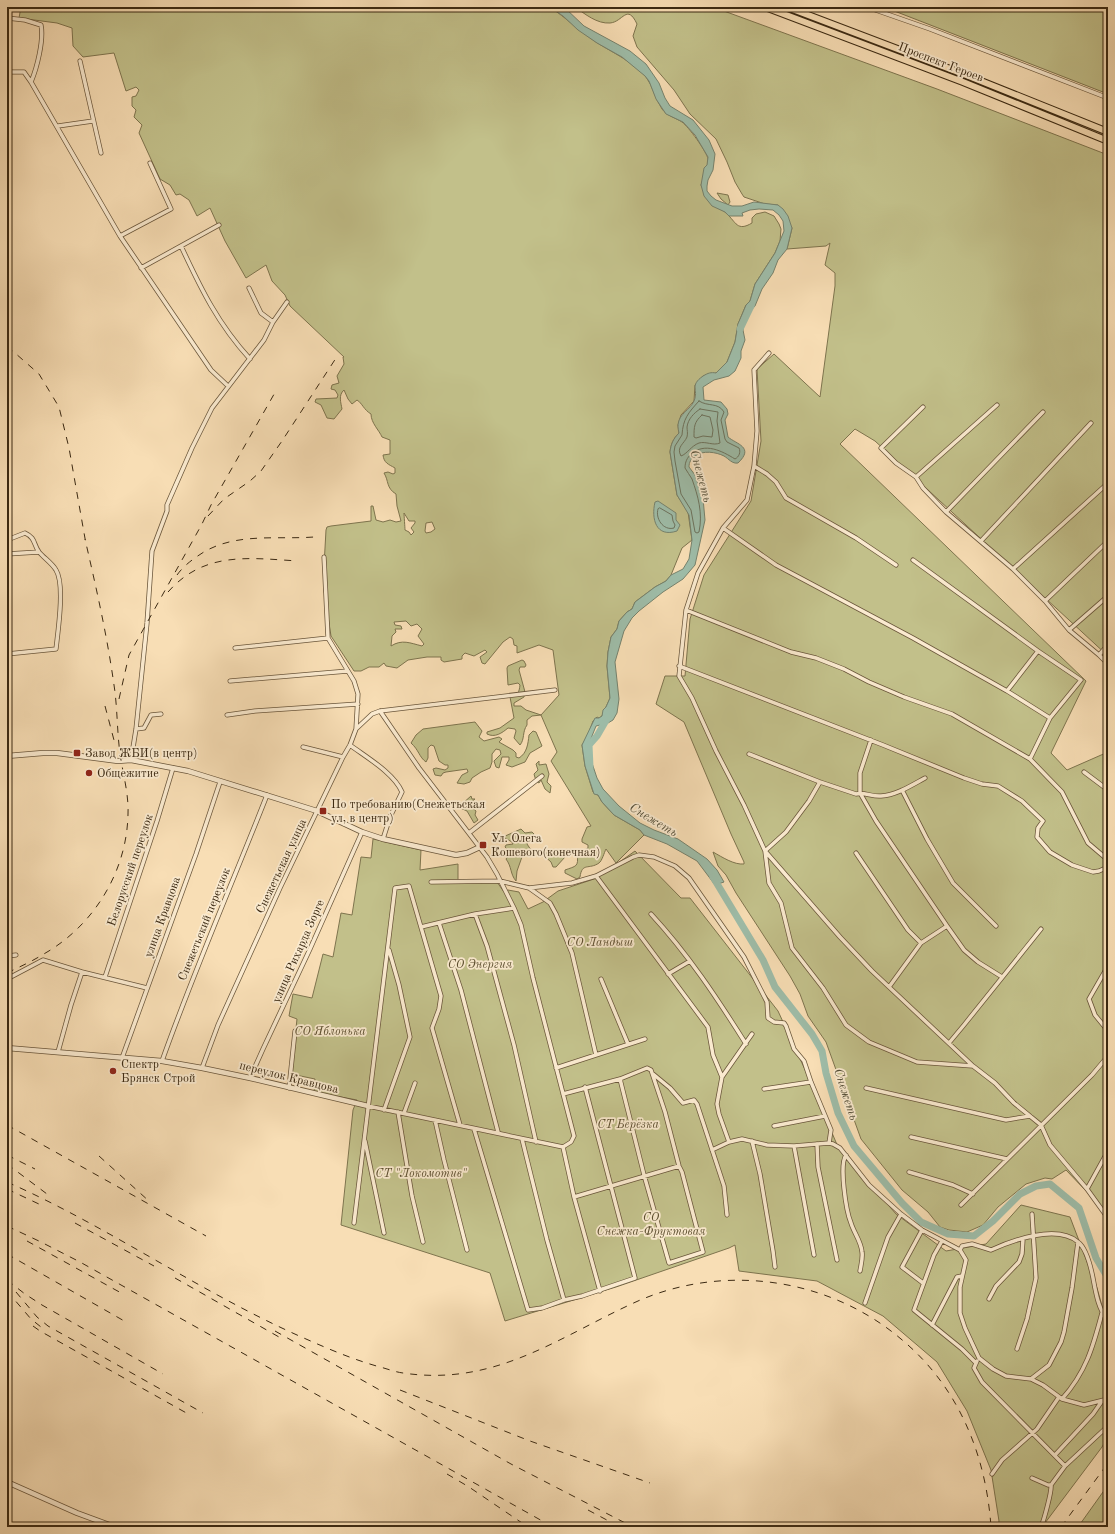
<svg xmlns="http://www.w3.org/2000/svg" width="1115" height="1534" viewBox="0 0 1115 1534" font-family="'Old Standard TT',serif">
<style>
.green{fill:#c2c08a;stroke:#7e744e;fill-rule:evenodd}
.water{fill:#9ebda9;stroke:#76826d}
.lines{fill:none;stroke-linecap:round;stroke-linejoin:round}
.shore{stroke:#6c735e;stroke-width:1}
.river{stroke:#9ebda9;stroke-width:7}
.minor-casing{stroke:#6a563b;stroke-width:5}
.tertiary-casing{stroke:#6a563b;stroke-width:6}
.primary-casing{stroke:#3b2912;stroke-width:8}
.minor{stroke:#faeacf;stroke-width:3.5}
.tertiary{stroke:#faeacf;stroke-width:4.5}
.primary{stroke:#f8deb5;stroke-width:6}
.rail{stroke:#3b2912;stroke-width:1;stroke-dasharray:7 7;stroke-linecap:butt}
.poi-dot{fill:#8f2418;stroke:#faeacf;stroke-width:1.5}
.labels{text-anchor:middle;stroke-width:3.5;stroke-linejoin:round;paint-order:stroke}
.street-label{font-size:12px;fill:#3b2912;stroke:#faeacf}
.poi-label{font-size:12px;fill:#3b2912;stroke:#faeacf;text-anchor:start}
.park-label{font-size:12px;font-style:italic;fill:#5d4f30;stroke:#faeacf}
.water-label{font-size:13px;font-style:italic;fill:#544e38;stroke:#faeacf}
</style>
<rect width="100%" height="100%" fill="#f8deb5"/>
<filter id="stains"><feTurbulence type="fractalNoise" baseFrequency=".005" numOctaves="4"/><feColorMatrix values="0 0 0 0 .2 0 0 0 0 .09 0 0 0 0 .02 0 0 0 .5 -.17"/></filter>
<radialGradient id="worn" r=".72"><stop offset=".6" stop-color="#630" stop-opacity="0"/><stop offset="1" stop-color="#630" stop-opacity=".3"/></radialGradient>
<path class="green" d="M21 7H550C566 18 580 31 596 42 613 53 632 61 646 77 653 86 655 99 662 109 667 116 676 118 682 122 688 126 707 152 708 159 709 163 703 180 701 185 704 191 708 203 714 206 718 209 724 210 727 214 736 222 737 232 752 223V218L756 214 765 212 774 216 779 224 781 229 780 241 775 253 755 284 750 301 746 305 738 324 735 342 727 362 716 373 703 376 695 385 694 401 681 415 678 425 679 433C673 439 671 444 670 452L677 495 688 512 692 540 682 548 671 575 666 581 655 587 635 602 632 609 627 612 619 621 617 629 611 637 608 652 607 666 610 698 602 716 599 718 597 717 593 721 588 735 582 745 585 766 593 792 598 795 602 802 614 815 640 830 644 835 616 863 606 849C604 853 602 861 599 863 589 870 582 862 580 877L577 879 565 873V870C576 866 579 867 577 854L588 848V845L582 842V839L587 827 591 826 551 761 557 752 541 715 532 716 527 720V725C522 732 525 739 520 745L514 738 516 731 515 729 508 728C502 733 495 738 487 734V732L500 728 514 718 510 697C518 695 519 693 520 685L518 683 508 685 507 668 508 666 522 660 524 661 526 665 525 667H520L519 670 525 692 524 697 514 703V706H521L526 710 541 715 559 695 553 650 539 645 517 653V646L514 645 513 639 510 637 503 642 485 664 482 663 480 657 487 652 485 650 474 656 465 653 462 656V659L444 662 441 660V657H427L408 660 397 668 386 666 384 663 379 667H369L361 671H354L331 636 324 590V566L326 530 327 527 331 526 371 521V506H373L376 520 383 522 390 520 396 522 401 521 397 506 396 494C386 488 389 481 384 473L388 472 393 474 395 473V468C388 464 384 463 383 455L390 454V440L382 437C379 430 371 423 371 414 364 410 362 403 357 400L352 404 348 399 344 390C338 395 341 403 342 409L334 419 327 418 321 405 315 402 316 399 337 398 338 395 335 390 331 389 332 385 339 383 337 376 344 364 343 357H344L290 306 285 295 272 281 266 265 246 278 225 241 210 208 197 216 189 200 180 194 176 195 170 185 160 179 139 133 142 125 134 117 136 110 132 106V97L136 96 139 90 136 87 126 91 114 53 83 57 73 46 72 28 57 23 19 18ZM404 513 409 521H415V523L411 528 414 532 411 535 409 532 405 530C405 528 404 515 404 513ZM432 522 435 529 431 532 426 533 425 531 426 523ZM406 621 411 626 417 624 422 629 418 636 424 644 422 646C410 643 402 639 391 646L392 636 396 632 395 629H402L401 626 395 625 394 622Z
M575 7H713L937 89 1108 155V656L875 441 855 429 840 444 1086 681 1051 753 1067 770 1108 752V1214L1066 1170 1052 1179 1045 1178 1026 1184 998 1207 983 1225 967 1232 949 1230 940 1227 928 1212 902 1190 861 1139 826 1042 808 1016 800 994 790 976 736 893 726 875 718 866 713 852C722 857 734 865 744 864V862L731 834 684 722 656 704 665 676H685L690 619 704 575 751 501 761 441 757 369 774 354 820 397 835 286V273L825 265 830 243 826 246 787 249 792 228 778 205 765 204 744 197 742 194 735 182 727 162 716 139 690 114 674 90 637 47 633 36 637 24C627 3 623 22 610 23 597 24 585 14 575 7Z
M884 7H1108V94Z
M717 193 728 195 730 202 728 205 721 199Z
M475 722 482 731 479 737 484 741 499 737 502 739 499 742 513 750 516 753V757L519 758C527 753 528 744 529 735L533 731 536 732 542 746 530 753 525 762 512 767 506 765 509 760V757H502L499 768 496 767 494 761 501 754 500 750 496 749 492 754V762L490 768 481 772 472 778 470 782 464 784 457 783 462 775 468 772 467 769 446 772 443 773 441 776 435 775 433 769 436 768 445 770 448 768V765H445L439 761 434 746 431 745 428 748V758L426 762C419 757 419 750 411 743L416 735 423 729Z
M539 761V765L546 764 549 774 547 782 551 786 550 793 545 789 541 780 539 783 536 781 534 774 538 770 536 764Z
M471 796 472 799H475L470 803V806L476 811 475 815 478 820 474 823 467 811 458 807 457 801 462 804Z
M521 829 525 833 532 832 534 834 527 844 533 853 523 854 517 871 516 881C510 874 512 867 506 859L510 854 509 851 505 847 506 845 513 844 512 842 503 837Z
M373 839 421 850 420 870 458 864V880L497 882 504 892 508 890 519 892 528 909 543 902 558 891 597 878 635 851 681 898H690L778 1011 807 1074 838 1147 896 1214 946 1251 986 1244 1021 1205 1070 1217 1097 1288 1108 1327V1436L1102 1447 1042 1527H998L999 1521 991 1470 967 1411 937 1362 883 1316 817 1281 739 1271 735 1245 729 1248 616 1287 505 1321 490 1273 341 1225 353 1110 357 1100 314 1092 315 1079 291 1074 297 1019 289 1016 293 994 312 998 323 954 333 957 341 913 352 915 361 857 371 858Z
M541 853H550L564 856 565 857 556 867H553L551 862Z
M1108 1485V1527H1078Z"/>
<path class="water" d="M550 7H564L584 26 630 51 646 64 659 83 665 98 670 106 693 120 709 140 715 154 713 170 708 180 707 186V191L711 196 716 200 732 206H742L754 202 778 205 783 209 788 216 792 228 787 249 778 260 773 273 762 289 755 306 744 318 743 330 745 340 741 351V358L735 371 729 376 714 380 703 387 704 400 721 402 727 409 728 414 725 420 728 437C736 444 755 447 738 463 732 464 729 459 724 456 716 452 703 450 695 456 691 459 689 462 689 467L695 475 703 498 705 520 695 565 683 579 663 592 639 611 632 618 624 631 615 662 619 699 617 713 613 720 608 723 596 726 590 741 589 754 597 778 603 789 619 806 640 823 654 830 678 839 707 859 717 870 724 882 715 885 697 861 667 844 644 835 640 830 614 815 602 802 598 795 594 794 585 766 582 745 595 718H599L602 716 603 710 606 707 610 698 607 666 608 652 611 637 617 629 619 621 627 612 632 609 635 602 655 587 666 581 671 575 683 569 689 559 692 540 689 515 677 495 670 452C671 444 673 439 679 433 674 415 689 412 694 401 699 389 689 386 703 376 708 373 711 372 716 373L727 362 735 342 738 324 746 305 750 301 755 284 775 253 784 231 783 221 779 215 773 210 759 209 750 210 742 213 743 216H729L725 212 712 206 704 196 701 185 704 168 707 165 708 157 695 135 683 122 666 114 656 99 649 81 645 76 622 57 597 43 578 30 563 16Z
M658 501 676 513V520L680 525 677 531C656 538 651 519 655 502Z"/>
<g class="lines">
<path class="shore" d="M699 401C708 407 718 402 724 412L721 420 725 439 727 442 739 448C741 452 739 457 735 459 722 451 705 442 691 454 687 458 685 462 685 468 687 472 690 475 692 479 698 496 703 513 699 532L697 533 695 532 691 510 681 494 675 461 674 452 675 446 682 435C683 419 688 413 699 401Z
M700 409 718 412 717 421 720 443C713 446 706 441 699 443 691 446 687 454 681 456 676 447 684 444 687 437 688 433 687 430 687 427 688 419 694 413 700 409Z
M702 415 710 417 713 430 712 437 703 436 696 438 694 437C694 427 694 422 702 415Z
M660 508 672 515 673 521 675 525 674 528C663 531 655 518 658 509Z"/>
<path class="river" d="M740 329 751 306
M590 767 589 745 597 736 608 717
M713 877 763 960 775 987 812 1034 822 1051 826 1073 838 1113 854 1146 902 1203 921 1222 948 1234 974 1236 993 1221 1020 1194 1036 1186 1050 1184 1079 1208 1096 1258 1108 1278"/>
<defs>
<path id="minor" d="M867 7 930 29 1108 98
M7 18 25 20 41 25C44 40 37 68 31 82
M80 61 101 153
M7 72H24L31 82 120 236 211 370 228 386
M58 126 93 121
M120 236 171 209 150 163
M181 246C201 289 218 324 250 359
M141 268 219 225
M249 288 261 313 273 322
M769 353 754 370 757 431 754 466 747 500 723 528 698 573 686 610 679 676 692 698 716 751 744 805 765 851 769 883 781 903 792 948 823 988 846 1025 869 1042 917 1062 973 1066
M923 407 881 448 896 463 916 477 923 488 946 512 1013 569 1045 601 1069 630 1099 655 1108 664
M754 466 767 474 776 482 786 498 856 538 896 565
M916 477 997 405
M946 512 1043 412
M723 528 776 565 913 638 1007 691 1050 718
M7 540 25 533C36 538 33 544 39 552 44 558 52 563 56 570 65 584 58 631 56 649L7 654
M981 541 1091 423
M7 554 39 552
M913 560 1038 651 1081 680 1050 718 1030 759
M1013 569 1108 483
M1045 601 1108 541
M686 610 791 652 816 658 844 669 869 682 904 697 952 714 1030 759 1062 792 1088 843 1108 860
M1069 630 1108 596
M235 648 328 638
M1099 655 1108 645
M679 666 883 745 964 778 982 784 998 786 1022 801 1043 821 1038 828 1037 837 1050 852 1072 865 1093 872 1099 871 1108 867
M230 681 348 671
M1007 691 1038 651
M380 711 419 768 487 857 497 874 514 908 521 925 533 978 574 1136 571 1142 563 1147
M227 715 255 711 358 704
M136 729 144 728 151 715 161 714
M356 729 372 714 380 711 555 690
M871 740 860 773V793L876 821 947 926 964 950 978 962 1002 977
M350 745C366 757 394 773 402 792L390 817 383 839
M303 747 343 757
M749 754 820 782 856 794C864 792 873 797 881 796 897 795 912 785 925 778
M131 760 136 729 147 623 152 551 167 511V505L192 448 212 408 264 340 273 322 287 302
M1084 772 1108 790
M902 790 927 839 953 883 996 926
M469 833 542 776
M765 851 840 937 872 971 973 1066 995 1083 1014 1103 1041 1125 1050 1145 1087 1189 1105 1214 1108 1223
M765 851 786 832 809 801 820 782
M856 853 908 930 921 943
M596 876 708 1027 713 1055 722 1077 717 1104 719 1114 729 1142
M431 882 500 881 529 888 572 883 596 876 633 857 639 855 654 857 675 866 689 878 744 957 767 1002 768 1018 774 1022 784 1023 786 1026 794 1049 804 1061 811 1082 831 1130 829 1143
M529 888 550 903 556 914 572 953 596 1055
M475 914 487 946 514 1045 536 1142
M651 914C688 954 717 998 746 1044
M7 923V959
M439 923 461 990 498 1132
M421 927 475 914 514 908
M7 956 16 955
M1108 966 1089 999 1095 1015 1108 1031
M668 974 690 961
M105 977 157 821 173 768
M7 979 43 960 82 972 147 988
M601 979 628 1044
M889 987 921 943 947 926
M949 1043 964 1025 1041 929
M58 1052 71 1005 82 972
M122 1058 196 854 220 782
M162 1061C194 971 232 884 267 795
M202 1068 218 1025 280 888 343 757 350 745 356 729 358 694 354 681 328 638 324 557
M556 1068 645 1039
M653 1074 670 1088 683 1103 694 1100 697 1104 724 1186 727 1215
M722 1077 752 1034
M250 1078 263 1049 310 949 362 832
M289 1088 295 1031
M866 1088 1006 1120 1030 1116
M764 1089 811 1082
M563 1094 620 1079 647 1068 651 1070 665 1112 679 1166 682 1172 703 1252 669 1263 644 1175 620 1079
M368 1106 563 1147
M384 1110 410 1037 399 985 389 950
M398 1112 412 1196 423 1242
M404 1113 415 1083
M435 1120 444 1160 467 1250
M774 1126 825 1116
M474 1129 528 1310 542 1308 564 1300 582 1296 635 1278 585 1087
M911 1137 1007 1159
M522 1139 547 1240 564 1300
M365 1141 384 1233
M752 1141 760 1174 773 1251 775 1267
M817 1144 818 1167 837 1260
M794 1146 814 1255
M563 1147 574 1197 600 1291
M712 1150 729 1142 742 1139 767 1145 794 1146 829 1143 833 1144 840 1148 869 1185 901 1214 922 1230 960 1250 966 1260 960 1287V1313L965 1328 979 1358 993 1369 1006 1376 1031 1379 1043 1385 1062 1399 1084 1405 1108 1399
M846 1155C839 1165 846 1211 851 1223 854 1233 861 1241 862 1252 863 1258 861 1265 860 1271
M909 1172 953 1185 973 1194
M1087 1189 1108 1151
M574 1197 679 1166
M961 1205 1092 1075 1108 1056
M354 1223 395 888 409 886 441 996 439 1009 432 1028 460 1125
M922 1230 902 1267 923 1283
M942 1241 934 1255 914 1310 962 1349 975 1362
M960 1250 962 1246 972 1244 991 1250C1013 1240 1057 1224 1078 1242 1086 1248 1091 1268 1093 1278 1096 1294 1098 1308 1108 1321
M989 1299 996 1286 1019 1262 1022 1254 1023 1239
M865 1303 888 1237 901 1214
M932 1325 957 1277 962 1276
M1017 1349 1027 1319 1036 1278 1032 1214
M977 1361 974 1368 982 1382 1065 1466
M1031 1379 1049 1365 1061 1342 1064 1332 1072 1288 1078 1242
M1062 1399C1086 1372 1093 1347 1102 1313
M1055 1455 1093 1414 1102 1401
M992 1474 1002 1460 1037 1429 1059 1397
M1032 1478 1048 1485H1051
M1041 1527C1044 1520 1052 1491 1051 1485L1065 1466 1108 1426"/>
<path id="tertiary" d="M7 756 43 753H57L118 761 131 760 188 771 317 811 362 832 383 839 456 855 467 853 480 847
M7 1048 162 1061 202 1068 250 1078 368 1106
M7 1482 77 1513 115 1527"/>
<path id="primary" d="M765 7 963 82 1108 141
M787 7 966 75 1108 132"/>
</defs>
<use href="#minor" class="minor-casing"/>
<use href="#tertiary" class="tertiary-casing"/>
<use href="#primary" class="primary-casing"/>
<use href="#minor" class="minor"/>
<use href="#tertiary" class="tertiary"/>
<use href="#primary" class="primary"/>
<path class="rail" d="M7 346 39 374 59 407 69 448 86 544
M208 516 224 499 250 481 261 471 282 441 338 355
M177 575C182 568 189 562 195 558 230 531 274 540 314 537
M168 592C204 551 249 558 298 561
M119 699 129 655 202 524 211 505 277 389
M105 706 115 744
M7 973C19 967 31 962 42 955 93 927 127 872 128 814 129 791 121 768 119 745 117 725 117 704 114 685 107 635 96 587 85 539
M7 1095 11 1096
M7 1125 206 1236
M7 1134H8
M7 1155 35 1169
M99 1156 150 1202
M7 1164 47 1194
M7 1182C107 1226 197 1290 297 1335 324 1347 351 1359 380 1367 388 1369 395 1372 403 1373 496 1387 560 1336 638 1301 725 1263 829 1278 901 1339 958 1386 986 1454 991 1527
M7 1189 41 1205
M75 1223 154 1266
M7 1226 41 1242 80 1262 553 1527
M27 1241 123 1294
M7 1254 126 1322
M175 1278 279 1337
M7 1280 25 1294 42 1305 163 1374
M7 1291 31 1319 41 1327
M16 1292 37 1317 48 1326 203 1413
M33 1326 40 1331 190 1415
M275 1331 511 1464 633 1527
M400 1390 530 1441 650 1483
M447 1474 469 1487 528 1527
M588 1510 620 1527
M1061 1527 1108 1463"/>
</g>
<g class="poi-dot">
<rect x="73" y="749" width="8" height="8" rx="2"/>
<circle cx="89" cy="773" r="4"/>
<rect x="319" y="807" width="8" height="8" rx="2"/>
<rect x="479" y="841" width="8" height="8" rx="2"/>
<circle cx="113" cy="1071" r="4"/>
</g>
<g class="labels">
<g class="street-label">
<text transform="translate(941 62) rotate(21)" y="4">Проспект Героев</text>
<text transform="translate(281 866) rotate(-65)" y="4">Снежетьская улица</text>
<text transform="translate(130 870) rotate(-71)" y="4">Белорусский переулок</text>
<text transform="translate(162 917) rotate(-70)" y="4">улица Кравцова</text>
<text transform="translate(204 924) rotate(-68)" y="4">Снежетьский переулок</text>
<text transform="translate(298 951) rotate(-66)" y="4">улица Рихарда Зорге</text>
<text transform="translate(289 1077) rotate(14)" y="4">переулок Кравцова</text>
</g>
<g class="poi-label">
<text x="85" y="757">Завод ЖБИ(в центр)</text>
<text x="97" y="777">Общежитие</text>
<text x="331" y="808">По требованию(Снежетьская<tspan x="331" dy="14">ул, в центр)</tspan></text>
<text x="491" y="842">Ул. Олега<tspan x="491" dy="14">Кошевого(конечная)</tspan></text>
<text x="121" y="1068">Спектр<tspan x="121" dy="14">Брянск Строй</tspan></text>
</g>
<g class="park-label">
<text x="600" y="946">СО Ландыш</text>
<text x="480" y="968">СО Энергия</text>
<text x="330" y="1035">СО Яблонька</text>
<text x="628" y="1128">СТ Берёзка</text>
<text x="421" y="1177">СТ "Локомотив"</text>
<text x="651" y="1221">СО<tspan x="651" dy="14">Снежка-Фруктовая</tspan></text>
</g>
<g class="water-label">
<text transform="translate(702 476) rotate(75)" y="5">Снежеть</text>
<text transform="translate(654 819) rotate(31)" y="5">Снежеть</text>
<text transform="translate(847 1094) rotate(72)" y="5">Снежеть</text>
</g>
</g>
<rect width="1115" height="1534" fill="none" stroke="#f8deb5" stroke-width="24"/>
<rect x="8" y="8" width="1099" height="1518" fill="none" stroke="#3b2912" stroke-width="2"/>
<rect x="12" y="12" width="1091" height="1510" fill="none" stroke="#3b2912"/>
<rect width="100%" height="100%" filter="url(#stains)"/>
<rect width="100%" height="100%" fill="url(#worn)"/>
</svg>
